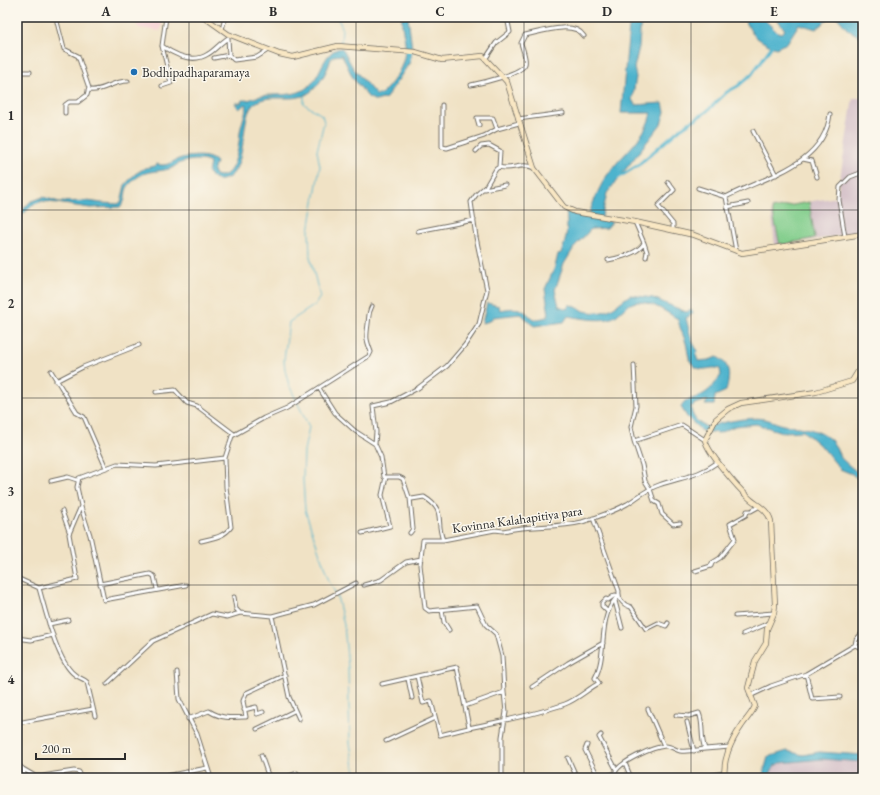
<svg xmlns="http://www.w3.org/2000/svg" width="880" height="795" viewBox="0 0 880 795" font-family="'EB Garamond',serif">
<style>
.built{fill:#f7cfd1}
.industrial{fill:#d2bdc6}
.green{fill:#81cd8b;stroke:#567c5b}
.water{fill:#4eb3cd;stroke:#3c6f7c}
.lines{fill:none;stroke-linecap:round;stroke-linejoin:round}
.stream{stroke:#4eb3cd;stroke-width:1}
.canal{stroke:#4eb3cd;stroke-width:3}
.street-casing{stroke:#706b61;stroke-width:5}
.secondary-casing{stroke:#706b61;stroke-width:6}
.street{stroke:#fff;stroke-width:3}
.secondary{stroke:#f9e7c3;stroke-width:4.5}
.grid{fill:none;stroke:#2b2b2b;stroke-width:1;stroke-opacity:0.55}
.poi-dot{fill:#1f6fb2;stroke:#fbf7ec;stroke-width:1.5}
.labels{text-anchor:middle;stroke-width:3;stroke-linejoin:round;paint-order:stroke}
.poi-label{font-size:13px;fill:#2b2b2b;stroke:#fbf7ec;text-anchor:start}
.street-label{font-size:13px;fill:#2b2b2b;stroke:#fbf7ec}
.neatline{fill:none;stroke:#2b2b2b;stroke-width:1.5}
.grid-label{font-size:13px;text-anchor:middle;font-weight:bold;fill:#2b2b2b}
</style>
<rect width="100%" height="100%" fill="#fbf7ec"/>
<filter id="ink" filterUnits="userSpaceOnUse"><feTurbulence type="fractalNoise" baseFrequency=".025" numOctaves="2"/><feDisplacementMap in="SourceGraphic" scale="8" xChannelSelector="R" yChannelSelector="G"/><feConvolveMatrix kernelMatrix="1 2 1 2 8 2 1 2 1" color-interpolation-filters="sRGB"/></filter>
<filter id="wash" filterUnits="userSpaceOnUse"><feTurbulence type="fractalNoise" baseFrequency=".012" numOctaves="4" result="noise"/><feDisplacementMap in="SourceGraphic" scale="16" xChannelSelector="R" yChannelSelector="G"/><feGaussianBlur stdDeviation="0.9" result="paint"/><feColorMatrix in="noise" values="0 0 0 0 0 0 0 0 0 0 0 0 0 0 0 0 0 1.4 0 .05"/><feComposite in="paint" operator="in"/></filter>
<g filter="url(#wash)">
<rect width="100%" height="100%" fill="#f0e2c5"/>
<path class="built" d="M137 17H159L162 26 160 31 139 28 137 26Z"/>
<path class="industrial" d="M853 98H863V232L775 246 771 208 837 197Z
M794 758 863 760V778H768L774 766Z"/>
<path class="green" d="M809 202 815 238 780 245 772 209Z"/>
<path class="water" d="M402 17H408L412 49 410 62 386 98 376 101 368 97 353 78 342 55 333 56C330 59 330 63 328 67 324 77 315 91 305 95 288 103 261 90 250 109 240 126 248 184 216 180L208 173 210 163C203 158 188 160 180 163 177 164 174 167 172 168 154 174 145 167 129 185 123 191 128 201 120 207L90 208 43 201 34 204 23 214 17 216V212H21L30 202 43 197 59 202 88 201 101 203 118 204 121 202 125 185 135 174 145 168 155 166 157 164C167 168 173 160 182 158 192 156 209 154 216 162L213 171 215 175C235 183 239 145 240 133 241 124 245 115 247 106L245 104 239 109 235 103H241L242 100C252 101 252 97 262 96 278 93 296 98 309 86 322 75 323 50 342 48L353 68 376 95H380C395 82 407 63 405 42 404 34 401 26 402 17Z
M630 17H641L639 47 634 68 636 77 632 100 636 105 663 103 665 112 661 124 607 193 601 220 612 222 607 228 591 229 575 246 564 264 555 290 559 306 567 309 569 305C575 305 578 309 584 311 607 316 612 308 630 295L653 298 686 312 691 310 694 313 686 318C689 330 691 342 698 351L696 355 698 361 709 360 717 357C731 364 730 377 726 391L715 396 714 405H705L708 400 695 404 691 407C691 416 698 424 707 427 718 423 752 416 764 419 772 420 779 425 788 426 803 427 818 429 831 440 836 445 837 453 842 459 848 465 856 471 863 477V483L852 474 840 469 823 448 803 431 782 432 756 424 735 426 719 433 702 431 687 417 681 407 685 401C703 396 710 392 721 375L720 369C713 366 707 370 701 369 686 366 689 350 685 340 682 332 680 329 678 319 666 312 653 302 638 302 627 302 621 314 612 318 600 322 580 318 568 316L564 322 534 326 521 314 493 317 490 321 482 323 487 303 499 306 500 310C518 307 521 307 534 320L547 317 549 314 545 289 555 267 558 254 561 253C567 239 568 227 566 211L582 217H588C594 200 600 184 611 170 626 151 646 137 651 113H621Z
M741 17H762L777 32 781 33 785 30 778 20 780 17H804L809 21 818 17H863V38L848 30 837 17 829 18 816 29 799 24 787 43 776 48C768 45 758 40 752 33 748 27 747 21 741 17Z
M787 751 803 755 819 752 863 755V762L822 759 780 763 774 766 768 778H762L768 757Z"/>
<g class="lines">
<path class="stream" d="M337 17 342 27 341 45
M304 96V104L322 115 324 122 317 151 320 166 309 231 310 257 320 297 315 305 289 322 284 360 285 370 289 385 309 427 304 451 303 480 305 510 329 581 337 596 344 625 348 668 350 743 356 778"/>
<path class="canal" d="M616 179 637 166 680 129 706 112 727 92 738 86 752 74 774 43"/>
</g>
</g>
<g filter="url(#ink)">
<g class="lines">
<defs>
<path id="street" d="M60 17 57 22 64 49 78 56 89 88 87 95 78 102H69L65 105V113
M222 30 225 17
M228 38 229 55 234 60 257 57 268 50
M162 46C175 55 193 64 208 54 215 50 220 43 228 38
M214 58 229 55
M486 58 496 43 510 32 507 17
M17 72H30
M471 85C481 83 522 74 525 64 527 59 522 48 521 43L525 35C540 32 574 20 584 36
M162 86 171 83 162 46 166 17
M88 90C104 92 111 81 128 81
M442 105V147L447 148 484 136 497 129
M518 119 563 113
M479 125 477 118H493L497 129 519 123
M753 131 776 175
M476 151 481 146 489 145 500 151 499 167
M803 159 812 161 817 177
M668 182 674 190 658 206 673 224V230
M698 188 726 197
M484 189 505 185
M727 207 748 203
M418 231 474 220
M845 237 839 200 840 187 850 177 863 172
M644 243 647 252 646 257
M736 251 726 197C763 177 824 166 830 114
M608 260C619 258 638 254 644 243L635 222
M634 365 636 406 631 427 634 441 642 465 645 481 650 489 654 501 659 504 662 514 673 524 680 523
M51 371 77 413 84 417 106 468
M56 381 83 367 139 345
M319 388 335 413 355 431 375 444 381 457 384 477H399L403 479 409 497 412 499 424 497C447 511 435 520 443 540L495 530 503 531C529 525 557 528 582 522 598 517 613 512 627 504 638 497 647 489 659 485 681 477 698 477 718 462
M156 392 175 390 187 403 197 406 234 434
M634 441 682 425 705 440
M375 444 376 432 373 406 391 402 418 388 447 366 465 345 479 324 487 290 476 237 471 202 476 195 486 186 496 169 499 167C511 171 522 162 534 168
M51 481 68 477 77 480
M81 507 90 535 104 600 186 585
M62 511 69 531
M593 518 619 591C618 599 623 605 631 607L646 629 658 623 666 626 668 623
M362 533 390 526 382 495 386 477
M410 533 413 529 410 498
M443 540H423L420 565 425 608 429 611 477 606 486 625 496 634 502 656 504 692 506 712 502 737V778
M201 541C213 538 224 537 231 527L226 487 225 458 232 436 264 418 287 408 369 356 371 352C366 339 366 338 368 324 369 317 368 313 372 306
M695 571 711 566 712 563 720 558 735 539 730 524 746 515 747 511H751L760 506
M17 578 39 588 77 579 69 534 81 506 77 487 79 478 117 464 156 466 225 458
M100 584 150 574 154 576 157 589
M364 585 381 580 406 562 421 559
M39 588C45 609 57 661 74 674 78 678 83 678 87 682L95 716
M234 597 236 609 240 613 272 616 314 605 356 583
M442 610 444 622 449 630
M607 611 602 606V603L606 599 608 600 615 595 619 596 615 601 622 628
M272 616 289 697 299 719
M735 616 774 613
M49 624 68 620
M17 626 20 638
M743 634 769 623
M17 638 31 640 53 635
M855 645 856 640 863 632
M177 672 179 699 197 734 211 778
M806 674 812 699 840 697
M417 676 423 703 431 701 440 735C481 724 527 718 565 704 578 699 588 689 599 683L595 678C608 654 597 620 616 598
M408 679 412 698
M107 684 153 641 212 614 227 617 240 613
M382 684 457 667 469 727
M532 687 568 663 603 643
M750 696 771 686 806 674 855 645 863 649
M465 706 504 692
M648 709 664 746
M244 710 256 707 257 714 263 712
M676 715 689 716 699 713C704 724 700 737 705 749L730 747
M188 719 209 711C222 719 231 718 246 717L243 701 246 693 285 675
M687 722 694 751
M17 723 93 709
M257 729 294 711
M601 735 599 737 616 769
M386 741 435 718
M587 745 585 750 599 778
M261 755 269 778
M568 758 577 778
M625 763 631 778
M17 764 23 769 25 778
M23 769 35 776H42L74 771 79 772 81 776 115 778
M156 778 207 768
M284 778 297 773 298 778
M602 778 615 773C619 762 653 747 665 746 670 745 675 750 680 751 688 752 697 750 705 749
M698 778 724 773"/>
<path id="secondary" d="M204 17 228 34 279 54 293 57 338 46 415 52 442 60 483 56 507 82 534 168 564 207 575 212 635 222 694 235 742 253 863 234
M725 778C722 761 731 741 741 727 745 720 752 714 755 706L748 688 755 661 766 643 767 629 774 613 775 605 771 521C768 509 756 505 748 497 737 487 708 453 705 440L716 419 728 409 741 403 816 392 852 381 862 365 863 343"/>
</defs>
<use href="#street" class="street-casing"/>
<use href="#secondary" class="secondary-casing"/>
<use href="#street" class="street"/>
<use href="#secondary" class="secondary"/>
</g>
</g>
<path class="grid" d="M189 17V778M356 17V778M524 17V778M691 17V778M17 210H863M17 398H863M17 585H863"/>
<circle class="poi-dot" cx="134" cy="72" r="4"/>
<g class="labels">
<g class="poi-label">
<text x="142" y="77">Bodhipadhaparamaya</text>
</g>
<g class="street-label">
<text transform="translate(517 519) rotate(-8)" y="5">Kovinna Kalahapitiya para</text>
</g>
</g>
<rect width="880" height="795" fill="none" stroke="#fbf7ec" stroke-width="44"/>
<path d="M36 753v6h89v-6" fill="none" stroke="#2b2b2b" stroke-width="2"/>
<text x="42" y="753" font-size="12" fill="#2b2b2b" stroke="#fbf7ec" stroke-width="3" paint-order="stroke">200 m</text>
<rect x="22" y="22" width="836" height="751" class="neatline"/>
<g class="grid-label">
<text x="106" y="16">A</text>
<text x="273" y="16">B</text>
<text x="440" y="16">C</text>
<text x="607" y="16">D</text>
<text x="774" y="16">E</text>
<text x="11" y="120">1</text>
<text x="11" y="308">2</text>
<text x="11" y="496">3</text>
<text x="11" y="684">4</text>
</g>
</svg>
